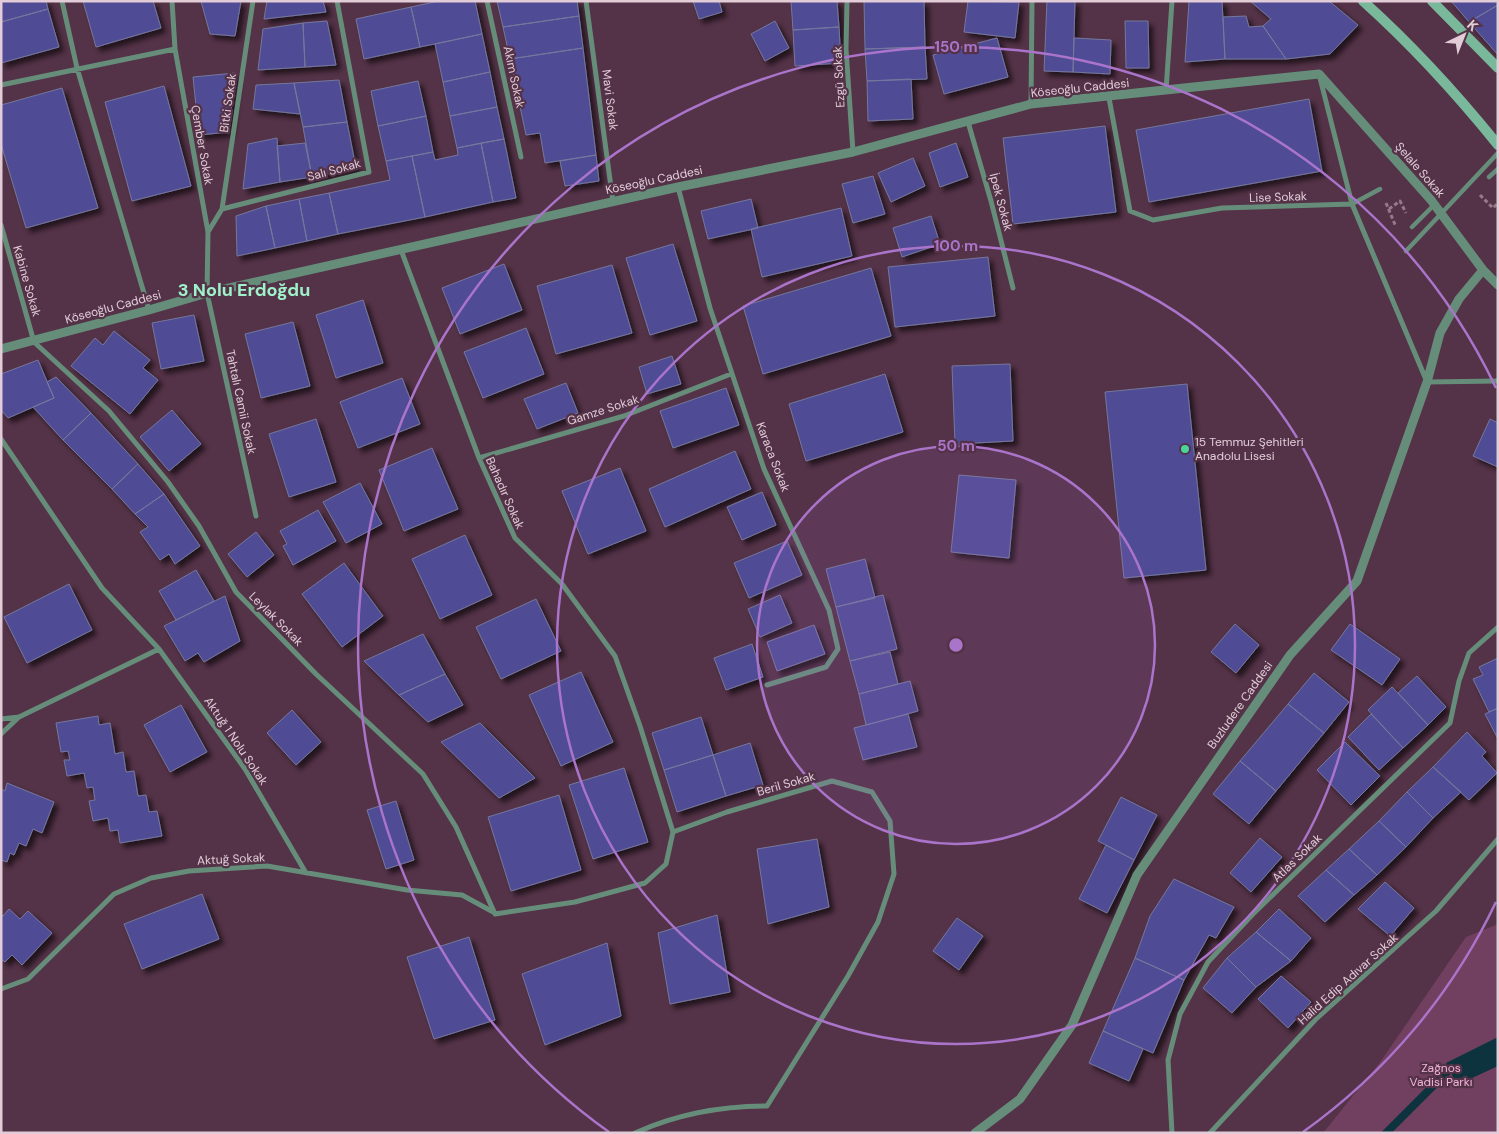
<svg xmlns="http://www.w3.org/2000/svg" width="1499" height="1134" viewBox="0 0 1499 1134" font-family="'DM Sans',sans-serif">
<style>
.green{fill:#713f5f}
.water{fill:#0d333e}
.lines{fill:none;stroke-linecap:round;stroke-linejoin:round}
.stream{stroke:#0d333e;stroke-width:8}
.building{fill:#4f4c95;stroke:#75779d;filter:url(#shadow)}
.path{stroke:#967a8b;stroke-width:3;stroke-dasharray:4 2.5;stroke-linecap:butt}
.pedestrian{stroke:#668d7a;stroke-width:4.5}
.minor{stroke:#668d7a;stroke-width:5}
.tertiary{stroke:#668d7a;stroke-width:9}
.secondary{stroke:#79b89a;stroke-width:10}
.pedestrian-bridge{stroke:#668d7a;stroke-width:4.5}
.ring{fill:none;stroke:#a974ca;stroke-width:2.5}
.poi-dot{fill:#4ad49c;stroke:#543247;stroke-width:2}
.labels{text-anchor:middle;stroke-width:4.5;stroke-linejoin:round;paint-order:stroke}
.street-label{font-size:12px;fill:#e1ccd8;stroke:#543247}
.poi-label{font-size:12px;fill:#e1ccd8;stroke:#543247;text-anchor:start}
.park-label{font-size:12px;fill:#f3b4da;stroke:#543247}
.district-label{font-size:18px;font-weight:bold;fill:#9ef2c9;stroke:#543247}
.centre{fill:#a974ca;stroke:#543247;stroke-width:2.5}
.ring-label{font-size:15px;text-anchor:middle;font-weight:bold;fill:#a974ca;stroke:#543247;stroke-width:4.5;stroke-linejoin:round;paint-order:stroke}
</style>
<defs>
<filter id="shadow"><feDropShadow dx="4.5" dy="4.5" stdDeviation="2.5" flood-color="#0009"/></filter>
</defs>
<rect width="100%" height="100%" fill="#543247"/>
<path class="green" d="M1498 924V1133H1323L1381 1061 1466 937Z"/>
<path class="water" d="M1498 1037V1066L1457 1085 1446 1063Z"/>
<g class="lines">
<path class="stream" d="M1386 1133 1449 1070"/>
</g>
<path class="building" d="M1 1H46L48 9 1 22Z
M83 1H153L161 28 96 47Z
M201 1H241L235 36 210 34Z
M267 1H323L326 12 264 19Z
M439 1H475L482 34 420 47 411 7Z
M497 1H577L579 16 503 27Z
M693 1H719L722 12 699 19Z
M791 1H837L839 27 793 30Z
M864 1H924L925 47 865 49Z
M968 1 1019 2 1015 38 964 32Z
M1047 1H1075L1073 72 1044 71Z
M1189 1H1222L1225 59 1185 62Z
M1250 1H1329L1358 25 1330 54 1286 59 1263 26 1271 19Z
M1451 1H1498V5L1469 22Z
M1498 5V55L1469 22Z
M411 7 420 47 364 59 356 19Z
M48 9 59 47 1 63V22Z
M579 16 583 48 510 59 503 27Z
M1246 16 1249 27 1263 26 1286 59H1225L1223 17Z
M327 21 336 65 305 67 303 23Z
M775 21 789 48 765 61 751 34Z
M1125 21H1148L1149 68H1126Z
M303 23 305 67 258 70 263 29Z
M839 27 841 63 795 66 793 30Z
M482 34 490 72 443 82 435 44Z
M997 38 1008 77 944 94 933 55Z
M1074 38 1111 40 1110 74 1073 72Z
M925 47 927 79 867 81 865 49Z
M583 48 596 155 545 163 540 133 526 135 510 59Z
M490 72 497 107 450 116 443 82Z
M235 73 229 132 199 135 193 77Z
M911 79 913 119 868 121 867 81Z
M339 80 347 122 303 127 294 83Z
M418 81 426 116 378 126 371 91Z
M294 83 300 114 253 109 256 85Z
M164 86 191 186 132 201 105 102Z
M62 88 98 208 26 228 1 144V105Z
M1309 99 1322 171 1149 202 1136 130Z
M497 107 504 139 457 148 450 116Z
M426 116 433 152 386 161 378 126Z
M347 122 356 168 312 177 303 127Z
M1105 126 1116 212 1013 224 1003 138Z
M277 138 280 182 243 189 248 144Z
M504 139 516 198 493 202 481 143Z
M305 143 312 177 280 182 277 146Z
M481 143 493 202 425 217 412 156 433 152 435 160 458 155 457 148Z
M956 143 968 177 940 187 929 153Z
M596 155 599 181 565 186 560 161Z
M412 156 425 217 338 234 329 193 390 180 386 161Z
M913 158 925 186 891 202 878 173Z
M873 176 885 214 853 223 842 184Z
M329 193 338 234 307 241 299 199Z
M299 199 307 241 275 248 266 206Z
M751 199 758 228 708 239 701 211Z
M266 206 275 248 237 256 236 216Z
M841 208 852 256 762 277 751 229Z
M931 216 940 244 902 257 893 228Z
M673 244 697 321 650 335 626 258Z
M988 257 995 316 895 327 888 267Z
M504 264 522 310 460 334 442 288Z
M612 265 632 333 556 354 537 286Z
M871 268 891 336 763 374 743 306Z
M363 300 383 363 336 378 316 315Z
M194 315 204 361 161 369 152 323Z
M293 322 310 386 261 398 245 334Z
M526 328 544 374 483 398 464 352Z
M114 331 150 360 143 368 158 380 130 414 71 366 95 338 103 345Z
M672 356 681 384 647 394 639 367Z
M38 360 54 398 8 418 1 410V374Z
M1010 364 1013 441 955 444 952 366Z
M885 374 903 432 806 461 789 404Z
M56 377 91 413 63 440 33 407 54 398 47 382Z
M402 378 420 424 358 448 340 402Z
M566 383 578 413 537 429 524 399Z
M1187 384 1206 570 1124 578 1105 392Z
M726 388 739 425 673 448 660 411Z
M172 410 201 444 169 471 140 437Z
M91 413 138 464 112 489 63 440Z
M316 419 336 482 289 497 269 434Z
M1490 419 1498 423V467L1473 456Z
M432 448 458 509 404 531 379 470Z
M735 451 751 489 665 527 649 489Z
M138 464 164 494 135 514 112 489Z
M620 468 646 531 588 554 562 491Z
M959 475 1016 480 1009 558 951 552Z
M360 483 382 524 346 543 323 502Z
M762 492 776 525 742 540 727 507Z
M164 494 200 546 175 564 169 554 160 560 140 532 148 527 135 514Z
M318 510 336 541 293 565 283 546 287 544 280 531Z
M256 532 274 555 247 577 228 554Z
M465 535 492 595 440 619 412 559Z
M787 541 802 575 749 598 734 563Z
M865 559 875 598 836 607 826 569Z
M344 563 383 616 342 647 302 594Z
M196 570 214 601 176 620 159 591Z
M69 584 92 630 27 663 4 617Z
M780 595 792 623 760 637 748 609Z
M883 595 897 649 850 661 836 607Z
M225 596 240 641 204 662 198 653 185 661 164 626Z
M536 599 561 651 501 679 476 627Z
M1235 624 1259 645 1236 673 1211 652Z
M1350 624 1400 659 1382 685 1331 650Z
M814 625 825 654 777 671 767 642Z
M423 634 445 674 399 695 364 661Z
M752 644 763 677 726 690 714 658Z
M890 652 898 684 859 694 850 661Z
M1498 658V708L1489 712 1473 679 1483 675 1479 667Z
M581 672 613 742 561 766 529 695Z
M1314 673 1349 702 1324 733 1288 704Z
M445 674 463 705 428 722 399 695Z
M1417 676 1446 707 1428 725 1398 693Z
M910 681 918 711 866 725 859 694Z
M1392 687 1428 725 1403 748 1368 710Z
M1288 704 1324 733 1276 791 1240 761Z
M181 705 207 752 170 772 144 725Z
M1498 708V739L1485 714Z
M292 710 321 742 296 765 267 733Z
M908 714 917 747 863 760 854 728Z
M1371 714 1403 748 1379 770 1348 737Z
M98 716 99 725 110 723 115 754 123 752 126 772 134 771 138 796 146 795 149 812 157 811 162 836 120 843 118 830 110 831 108 818 93 821 89 801 95 800 93 787 87 788 84 773 67 776 64 760H70L68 751 61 752 56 723Z
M701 717 713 755 664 770 652 733Z
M480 723 535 778 499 798 441 742Z
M1467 732 1486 752 1482 756 1497 773 1469 800 1433 767Z
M1345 742 1380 776 1351 805 1317 770Z
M750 743 763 785 726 796 713 755Z
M713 755 726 796 677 812 664 770Z
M1240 761 1276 791 1249 824 1213 794Z
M1433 767 1461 792 1433 818 1407 792Z
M624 768 648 842 593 859 569 785Z
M7 783 54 802 42 833 33 829 26 846 19 843 14 855 10 853 7 862 1 860V789L5 791Z
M1407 792 1433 818 1406 847 1379 821Z
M559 795 581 870 511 891 488 817Z
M1121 797 1157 815 1134 860 1098 841Z
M396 801 414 860 386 869 367 810Z
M1379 821 1406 847 1377 875 1349 849Z
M1260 838 1282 857 1251 892 1230 873Z
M817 839 829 907 768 924 757 849Z
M1106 845 1134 860 1107 913 1079 899Z
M1349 849 1377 875 1354 895 1326 870Z
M1326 870 1354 895 1325 922 1298 896Z
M1174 879 1234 907 1216 938 1209 935 1184 980 1135 958 1150 916Z
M1385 882 1414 908 1390 936 1358 909Z
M202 894 219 939 142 969 124 924Z
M9 909 20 919 28 911 52 933 22 965 12 955 5 962 1 959V914L3 916Z
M1279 909 1311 938 1291 961 1256 932Z
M717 915 730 992 670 1004 658 933Z
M957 918 983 936 959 970 933 951Z
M1256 932 1291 961 1256 987 1227 958Z
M469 937 495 1020 434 1039 407 957Z
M607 943 621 1016 545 1045 522 974Z
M1135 958 1184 980 1153 1053 1103 1031Z
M1227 958 1256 987 1232 1013 1203 988Z
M1281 976 1311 1002 1288 1028 1258 999Z
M1103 1031 1143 1049 1129 1081 1089 1063Z"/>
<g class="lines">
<path class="path" d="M1480 195 1493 208 1498 203
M1386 203 1396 227
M1389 209 1400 201 1406 213"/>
<path class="pedestrian" d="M1489 177 1498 169
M1352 204 1380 189
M1412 227 1434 205"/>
<path class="minor" d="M62 1 77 68 149 310
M172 1 175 49 208 232 207 293 256 516
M487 1 521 157
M586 1 613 202
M847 1 846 49 853 152
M1320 78 1352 204 1427 382 1498 381
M1 85 175 49
M1166 91 1172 1
M1109 98 1130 211 1153 220 1222 208 1352 204
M1031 104 1032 1
M968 122 991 201 1013 288
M678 187 710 308 764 469 829 610 838 649 826 667 767 685
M222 209 253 1
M1 225 34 342 109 411 168 482 199 526 236 592 316 674 423 774 456 827 495 914
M208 232 222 209 369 172 337 1
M401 250 479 458 515 538 562 584 615 656 640 726 673 832
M1 439 102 588 159 649 245 769 306 873
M479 458 624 416 731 374
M1 719 19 717
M1 734 19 717 159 649
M495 914 575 902 645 883 666 864 673 832 727 812 832 781 872 792 890 821 894 874 878 922 848 976 767 1106C720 1106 677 1114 635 1133
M1 989 28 979 114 894 151 878 189 871 267 866 407 890 462 895 495 913
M1172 1133 1168 1060 1180 1014 1208 962 1253 914 1450 723 1459 681 1469 653 1498 627
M1210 1133 1316 1019 1436 911 1498 839"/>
<path class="tertiary" d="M1 349 149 310 207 293 678 187 853 152 1031 104 1319 74 1431 200 1483 270 1498 285
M975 1133 1020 1099 1072 1025 1137 875 1290 655 1357 581 1427 382 1440 333 1459 299 1483 270"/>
<path class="secondary" d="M1363 1C1412 45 1456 93 1498 145
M1432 1 1498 68"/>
<path class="pedestrian-bridge" d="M1406 251 1498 153"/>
</g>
<circle cx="956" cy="645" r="199" fill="#a974ca" fill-opacity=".12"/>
<g class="ring">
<circle cx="956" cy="645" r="199"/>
<circle cx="956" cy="645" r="399"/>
<path d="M1496 902A598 598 0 0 1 1303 1132M609 1132A598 598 0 1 1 1496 388"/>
</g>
<circle class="poi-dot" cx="1185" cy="449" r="5"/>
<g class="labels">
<g class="street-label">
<text transform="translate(514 77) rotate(78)" y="4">Akım Sokak</text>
<text transform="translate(839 77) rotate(-93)" y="4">Ezgü Sokak</text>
<text transform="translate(1080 88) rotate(-6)" y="4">Köseoğlu Caddesi</text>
<text transform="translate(610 100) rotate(83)" y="4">Mavi Sokak</text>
<text transform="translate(228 103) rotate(-82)" y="4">Bitki Sokak</text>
<text transform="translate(202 145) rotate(80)" y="4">Çember Sokak</text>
<text transform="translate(334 170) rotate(-15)" y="4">Salı Sokak</text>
<text transform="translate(1420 170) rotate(49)" y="4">Şelale Sokak</text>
<text transform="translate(654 180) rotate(-12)" y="4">Köseoğlu Caddesi</text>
<text transform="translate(1278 197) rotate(-2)" y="4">Lise Sokak</text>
<text transform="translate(1001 202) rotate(75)" y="4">İpek Sokak</text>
<text transform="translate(27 281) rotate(74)" y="4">Kabine Sokak</text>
<text transform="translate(113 307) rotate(-15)" y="4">Köseoğlu Caddesi</text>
<text transform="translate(241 402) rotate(78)" y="4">Tahtalı Camii Sokak</text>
<text transform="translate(603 410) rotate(-18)" y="4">Gamze Sokak</text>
<text transform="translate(773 457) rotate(69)" y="4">Karaca Sokak</text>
<text transform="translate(505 493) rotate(66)" y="4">Bahadır Sokak</text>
<text transform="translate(276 619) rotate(45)" y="4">Leylak Sokak</text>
<text transform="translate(1240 705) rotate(-55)" y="4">Buzludere Caddesi</text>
<text transform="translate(236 741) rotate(56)" y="4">Aktuğ 1 Nolu Sokak</text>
<text transform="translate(786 784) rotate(-16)" y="4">Beril Sokak</text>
<text transform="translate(1297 858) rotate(-44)" y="4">Atlas Sokak</text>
<text transform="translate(231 859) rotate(-3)" y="4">Aktuğ Sokak</text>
<text transform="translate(1348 979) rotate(-42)" y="4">Halid Edip Adıvar Sokak</text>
</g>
<g class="poi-label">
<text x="1195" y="446">15 Temmuz Şehitleri<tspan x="1195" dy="14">Anadolu Lisesi</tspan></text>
</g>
<g class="park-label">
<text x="1441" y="1072">Zağnos<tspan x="1441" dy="14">Vadisi Parkı</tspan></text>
</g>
<g class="district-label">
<text x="244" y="296">3 Nolu Erdoğdu</text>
</g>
</g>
<circle cx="956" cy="645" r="8" class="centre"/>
<g class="ring-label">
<text x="956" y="52">150 m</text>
<text x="956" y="251">100 m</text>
<text x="956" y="451">50 m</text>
</g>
<rect width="1499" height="1134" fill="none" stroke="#e1ccd8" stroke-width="5"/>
<g transform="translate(1464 35) rotate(43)" stroke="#543247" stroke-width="4" paint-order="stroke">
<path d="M0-4L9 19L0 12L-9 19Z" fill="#e1ccd8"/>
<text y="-8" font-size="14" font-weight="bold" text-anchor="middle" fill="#e1ccd8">K</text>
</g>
</svg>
